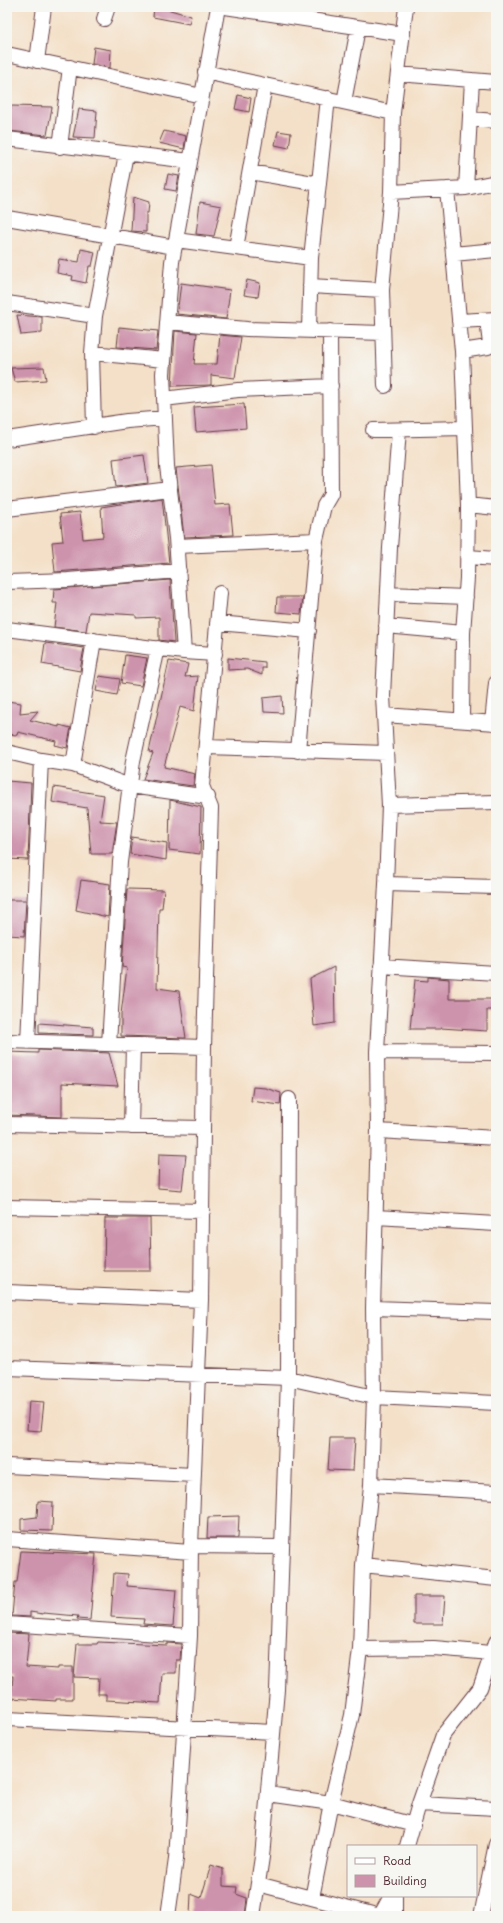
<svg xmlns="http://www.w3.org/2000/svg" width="503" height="1923" viewBox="0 0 503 1923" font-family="Delius,sans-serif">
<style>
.building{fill:#cd93ac}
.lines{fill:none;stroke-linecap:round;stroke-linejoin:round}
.street-casing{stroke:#643c43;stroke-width:16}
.street{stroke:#fff;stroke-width:14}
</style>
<rect width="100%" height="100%" fill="#f6f6f2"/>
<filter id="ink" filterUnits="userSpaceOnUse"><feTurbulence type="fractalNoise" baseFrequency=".025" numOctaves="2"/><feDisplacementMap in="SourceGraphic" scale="8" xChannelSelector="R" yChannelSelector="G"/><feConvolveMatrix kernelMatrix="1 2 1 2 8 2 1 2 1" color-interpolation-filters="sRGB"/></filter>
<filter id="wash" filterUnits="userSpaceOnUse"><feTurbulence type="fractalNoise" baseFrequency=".012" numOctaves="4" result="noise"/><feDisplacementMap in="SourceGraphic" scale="16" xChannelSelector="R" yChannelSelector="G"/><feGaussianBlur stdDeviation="0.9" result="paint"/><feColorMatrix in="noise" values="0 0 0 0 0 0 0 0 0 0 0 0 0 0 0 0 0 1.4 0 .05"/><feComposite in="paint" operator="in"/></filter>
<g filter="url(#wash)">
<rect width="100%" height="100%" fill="#f4e0c8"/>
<g id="blocks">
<path class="building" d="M154 7H160L191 16 189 24 153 17Z
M94 47 111 50 110 68 92 64Z
M238 95 251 98 249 112 235 109Z
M11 106 52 107 47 135 8 131Z
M79 109 97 111 95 138 73 137Z
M164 131 186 136 184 149 159 143Z
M278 131 291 133 289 148 275 145Z
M168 174 179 176 176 191 165 189Z
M133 197 149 202 148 213H146V232L131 231Z
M200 202 221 206 214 236 196 234Z
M81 249 95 252 92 266H89L86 283 72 280 73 276 57 273 59 259 79 262Z
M247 280 260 283 258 297 244 295Z
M181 283 230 290 226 319 177 314Z
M17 315 42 317V333L21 335Z
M119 327 158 331 156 350 117 347Z
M175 331 197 333 194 364H217L220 335 241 337 235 378 211 375V385L172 386Z
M44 367 46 380 15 382 11 368Z
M244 404 246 428 196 432 194 407Z
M144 455 148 483 116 487 113 459Z
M211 465 215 505 230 504 233 535 184 537 176 468Z
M162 498 169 563 55 572 52 542 63 541 60 514 80 512 83 539 103 537 101 507Z
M170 580 174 642 159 640V617L136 618V615L89 612 86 631 54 627 57 603H53L54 589Z
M277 597H303L301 614 276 612Z
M45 643 84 648 80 671 42 664Z
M125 655 147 658 141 686 121 683Z
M228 658 265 662V668H262V675L247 669 228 670Z
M169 661 188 664 185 677 198 676 194 711 180 707 164 767 195 774 193 786 143 779 153 753 149 752Z
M99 676 120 679 117 695 96 691Z
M282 696 283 713 264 712 263 698Z
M7 701 21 703 20 713 38 711 30 720 59 727V725L71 728 67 748 55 745 56 741 18 732 17 735 7 734Z
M7 781 31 783 28 860 7 859Z
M54 787 104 795 100 821 117 822 112 854H91L87 808 52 802Z
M170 800 201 807 200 854 169 850Z
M132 837 167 843 166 860 130 854Z
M81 880 110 884 108 917 76 910Z
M127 889 164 890 162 908H159L157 988 179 991 186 1038 121 1036V1014L127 968 122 967Z
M7 900H26L24 936 7 935Z
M334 967 335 1023 314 1026 310 979Z
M428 977 449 979V999H496V1010H487V1031L441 1028V1029H410L415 980 428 981Z
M39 1023 93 1027V1035L39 1033Z
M38 1050 109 1053 118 1086 62 1083V1117L7 1115V1052L38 1053Z
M253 1087 265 1088 281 1093 280 1105 251 1101Z
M159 1154 186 1155 182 1190 158 1188Z
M105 1218H150L151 1271H104Z
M29 1401 44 1402 41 1431 27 1430Z
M330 1438H355L353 1471 328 1470Z
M38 1501 53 1502 52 1531 21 1530V1519L37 1517Z
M239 1516 238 1538H207L208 1517Z
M21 1551 96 1554 90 1620 77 1619 78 1616 43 1613V1614L30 1612V1617L12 1616 15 1582H17Z
M114 1573 128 1574 127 1586 176 1590 173 1626 143 1624 144 1619 111 1617Z
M414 1596H445L443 1624H414Z
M7 1633 29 1634 26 1667 58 1669V1667H73V1699H56V1701L11 1698 13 1676H7Z
M98 1642 167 1645V1643L181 1644 180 1660H176V1673H162L160 1703 106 1700V1694H98L99 1678 74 1677 77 1644H97Z
M211 1865 223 1869V1886L237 1887 236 1894 247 1898 245 1916H190L191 1894 201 1898Z"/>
</g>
</g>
<g filter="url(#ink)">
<use href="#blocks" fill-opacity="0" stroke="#643c43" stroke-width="1"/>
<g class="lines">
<defs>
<path id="street" d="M225 7 403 34
M104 19 108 7
M7 54 202 96
M37 61 44 7
M205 72 393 113
M398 74 496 82
M344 102 358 28
M470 119 496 121
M7 139 190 161
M60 147 70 67
M250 172 319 184
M466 188 472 80
M447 189 462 351 468 505 467 578 463 633 462 720
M391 192 466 188 496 182
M7 218 175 247
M176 240 311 258
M236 248 265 85
M453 254 496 250
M310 286 382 290
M7 303 95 316
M459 321 496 319
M167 322 247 329 383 333
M309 330 311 258 328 98
M462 351 488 347 490 344 487 320
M92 353 164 360
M385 386 382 290 391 192 393 113 406 7
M164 399 238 390 331 386
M94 427 92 353 95 316 126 154
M373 430 465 428
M7 439 127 421 165 418
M468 505 496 508
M7 509 170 489
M177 546 316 540
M468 557 496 559
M7 582 68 580 179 571
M388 594 466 597
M217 623 309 631
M386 626 463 633
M7 629 184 652 215 654
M184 652 176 538 167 466 163 374 172 262 218 7
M384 715 496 723
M492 723 496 683
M206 747 386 753
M298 751 316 540 324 506 331 494 330 331
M7 752 41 760 73 765 130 786 208 797
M73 765 94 640
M389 805 496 802
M386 884 496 887
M381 966 496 973
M7 1041 204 1047
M28 1042 41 760
M109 1044 120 862 133 761 158 648
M377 1052 386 884 389 805 383 696 390 548 399 430
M7 1124 203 1128
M131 1127 133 1045
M378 1131 496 1138
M7 1207 203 1211
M376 1217 496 1224
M7 1292 201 1300 191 1546 190 1636 176 1859 168 1916
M201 1300 204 1047 211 808 202 786 220 593
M373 1308 496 1312
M7 1368 288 1378 374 1397 496 1403
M7 1466 194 1475
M371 1485 496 1492
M7 1539 191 1552
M191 1546 282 1547
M363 1565 371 1485 374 1397 373 1308 378 1131 377 1052 496 1053
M7 1624 190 1636
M360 1649 352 1715 331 1803 414 1825
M491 1653 434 1648 360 1649 363 1565 496 1579
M7 1719 273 1732
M268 1794 331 1803 312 1898
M419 1804 496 1808
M407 1846 419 1804 443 1735 480 1688 496 1642
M258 1884 380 1916
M253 1916 262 1857 277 1690 288 1378 289 1099
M380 1916 391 1896
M395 1916V1896
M481 1916 496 1844"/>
</defs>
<use href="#street" class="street-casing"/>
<use href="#street" class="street"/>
</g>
</g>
<rect width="503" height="1923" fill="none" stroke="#f6f6f2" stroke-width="24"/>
<rect x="347" y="1845" width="130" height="52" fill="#f6f6f2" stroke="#b1a0a2"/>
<rect x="355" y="1858" width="20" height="6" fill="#ffffff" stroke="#b1a0a2"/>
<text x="383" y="1865" font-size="12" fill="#4a1f2b">Road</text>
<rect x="355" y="1875" width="20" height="12" fill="#cd93ac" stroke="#b1a0a2"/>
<text x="383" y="1885" font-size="12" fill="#4a1f2b">Building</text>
</svg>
